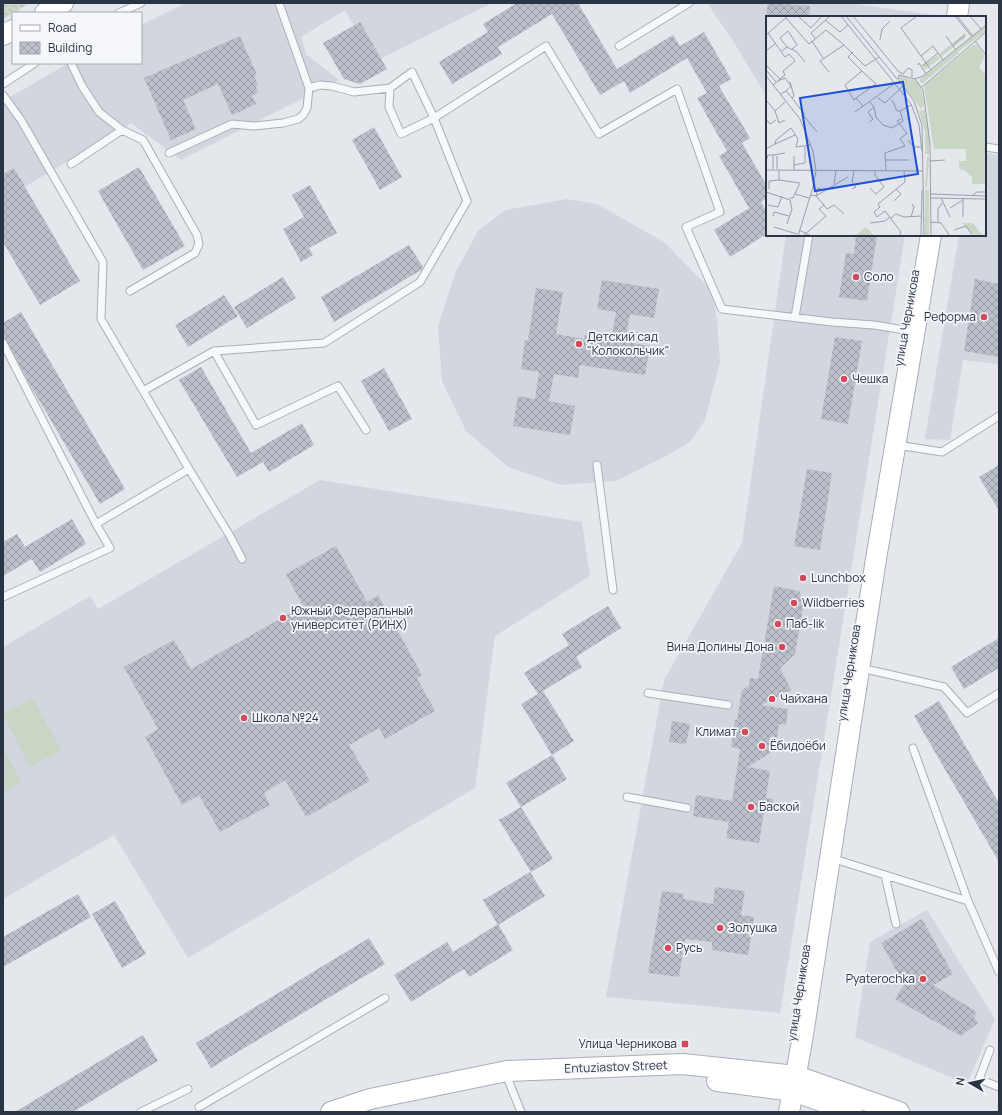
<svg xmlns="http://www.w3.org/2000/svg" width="1002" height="1115" viewBox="0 0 1002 1115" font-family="Manrope,sans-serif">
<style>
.built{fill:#d2d6de}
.grass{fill:url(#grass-dots)}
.pitch{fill:#c9d6c5}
.building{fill:url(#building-cross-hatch)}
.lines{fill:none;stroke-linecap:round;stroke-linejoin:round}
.lane-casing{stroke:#a9aeb7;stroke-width:9}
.secondary-casing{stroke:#a9aeb7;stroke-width:22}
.lane{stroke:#f7f8fa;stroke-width:7}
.secondary{stroke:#fff;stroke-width:20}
.poi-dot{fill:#d1495b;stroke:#f4f6f9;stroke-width:1.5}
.labels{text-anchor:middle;stroke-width:3.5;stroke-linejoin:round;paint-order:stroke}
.poi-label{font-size:12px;fill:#2b3445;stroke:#f4f6f9;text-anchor:start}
.street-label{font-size:12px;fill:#2b3445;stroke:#f4f6f9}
.inset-road{fill:none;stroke:#9a9fa9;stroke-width:1}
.view{fill:#1d4ed8;fill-opacity:0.15;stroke:#1d4ed8;stroke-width:2}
.inset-edge{fill:none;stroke:#2b3445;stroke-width:2}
</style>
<defs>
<pattern id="grass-dots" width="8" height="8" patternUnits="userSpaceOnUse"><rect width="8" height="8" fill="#c9d6c5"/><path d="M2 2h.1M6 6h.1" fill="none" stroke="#adb8ab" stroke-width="1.8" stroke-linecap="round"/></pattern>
<pattern id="building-cross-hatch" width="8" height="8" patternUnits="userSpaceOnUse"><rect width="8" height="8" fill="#bbc0ca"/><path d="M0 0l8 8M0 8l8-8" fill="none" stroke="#989da6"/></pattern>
</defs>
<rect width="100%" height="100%" fill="#e4e7ec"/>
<path class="built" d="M186 3H492L374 62 345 10 301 37 306 54 339 80 181 160 131 123 3 200V101L69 63H141V25Z
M707 3H849L940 16 767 17V97L735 44Z
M985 153 999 155V368L997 364 963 360 950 440 925 439 959 235H985Z
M567 199 597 204 664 242 713 292 717 320 720 361 705 420 690 442 666 456 616 481 561 485 508 467 466 431 442 381 438 326 455 273 478 231 505 210Z
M786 235H905L780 1013 606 997 664 680 742 543Z
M320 480 582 522 590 576 495 636 475 788 188 958 114 835 3 899V647L90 596 98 609Z
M927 910 995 1019 967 1084 855 1037 870 942Z"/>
<path class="grass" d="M3 3H30L3 19Z"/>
<path class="pitch" d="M33 698 61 750 30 767 3 714Z
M3 748 22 783 3 793Z"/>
<path class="building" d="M517 3H578L617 69 673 35 680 46 704 32 731 79 719 86 750 138 742 143 767 186V198L761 202 767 212V234L730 257 714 230 749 208 719 156 727 151 697 98 707 93 687 58 630 93 624 81 600 95 552 14 498 47 502 54 452 84 439 62 488 32 483 24Z
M768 3 810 6 809 17H766Z
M360 22 387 69 360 84 344 79 323 43Z
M240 36 257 75 254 76 258 85 256 87 258 93 252 96 256 104 232 115 218 84 183 100 196 129 171 140 144 78Z
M374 127 402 177 380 190 352 140Z
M139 167 185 246 143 270 98 191Z
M14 168 80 281 40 305 3 242V174Z
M310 185 337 233 309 248 313 255 301 262 283 229 304 217 292 195Z
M856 235H877L867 301 839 297 846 253 854 254Z
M409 245 423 267 421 270 334 322 321 297Z
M283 277 296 298 247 328 234 307Z
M975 279 999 284V357L964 351Z
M602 280 659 289 654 318 630 314 625 342 650 346 645 375 580 365 578 378 554 374 549 401 575 406 570 435 513 426 518 396 535 399 539 372 521 369 525 340H528L536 288 563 292 556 334 584 339 585 335 611 340 616 312 597 309Z
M224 295 238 316 188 347 175 325Z
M21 312 125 489 100 504 29 383 7 341 3 338V323Z
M835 337 862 341 848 424 821 419Z
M201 367 251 453 302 423 314 445 269 472 263 462 237 477 179 380Z
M384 368 412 419 389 431 361 381Z
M999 465V511L979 477Z
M807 469 832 473 820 550 794 546Z
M72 519 86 544 40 572 32 559 3 576V542L17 534 25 547Z
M336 546 367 602 378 595 422 675 417 678 435 711 385 739 379 728 349 745 370 781 306 817 285 780 264 793 270 805 220 832 199 795 182 805 145 737 158 729 124 667 174 640 191 669 303 606 286 574Z
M774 586 799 591 804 601 795 654 780 668 791 690 761 705 788 709 786 725 779 724 776 742 779 747 748 767 770 771 766 798 773 799 771 813 764 812 759 843 726 838 729 822 693 816 696 795 732 801 740 749 731 747 735 720H737L742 690 749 686 750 678 758 679Z
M608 606 621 628 576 657 582 667 543 691 574 741 552 755 567 779 521 807 506 783 552 755 521 704 538 694 524 673 569 645 562 634Z
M999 638V668L964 689 951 667Z
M939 701 999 803V862L914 716Z
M672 721 690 724 686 744 669 742Z
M521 807 553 859 531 872 499 820Z
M530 872 545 896 498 925 483 900Z
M715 887 745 891 741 915 754 917 748 955 712 950V942L685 939 679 977 648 973 662 891 684 894 683 899 713 904Z
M78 894 91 917 3 967V937Z
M115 901 146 954 122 968 92 914Z
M922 919 953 974 933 985 977 1012 974 1017 978 1023 961 1036 895 999 904 984 881 943Z
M498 924 513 950 469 977 464 969 411 1002 394 975 447 942 453 952Z
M369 938 385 964 211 1068 196 1043Z
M143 1035 158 1061 73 1112H15Z"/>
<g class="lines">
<defs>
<path id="lane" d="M119 13 141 3
M619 46 689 3
M71 63 82 86 99 112 122 130 143 140 197 235 199 244 195 253 130 291
M3 84 35 63
M390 88 389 107 401 134 434 118 546 46 599 134 677 89 720 212 686 227 722 309 832 322 874 325 905 330
M3 95 21 120 103 262 101 319 189 469 230 536 242 559
M985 147 999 149
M169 153 232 124 254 126 283 123 298 119 303 115 307 108 309 88
M71 164 122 130
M795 317 809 235
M3 343 96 524
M214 351 324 343 420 282 467 201 434 118 412 72 390 88 354 92 332 86 320 85 309 88 279 3
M143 391 214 351 256 425 338 386 366 430
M897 445 942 452 999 416
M597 465 613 590
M3 597 110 548 96 524 189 469
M861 668 944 687 967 713 999 693
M648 693 728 705
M913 748 968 901 999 972
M627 797 687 808
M831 858 968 901
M885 875 896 924
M990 1050 979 1079 999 1087
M509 1082 521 1112
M199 1107 385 998
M141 1112 188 1089"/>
<path id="secondary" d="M45 13 63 3
M957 17 959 3
M3 35 13 30
M717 1081 793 1091 852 1112
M331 1112 370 1099 507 1071 683 1064 796 1076 899 1112
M789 1112 802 1041 876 559 931 235"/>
</defs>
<use href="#lane" class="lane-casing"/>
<use href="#secondary" class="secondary-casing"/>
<use href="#lane" class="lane"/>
<use href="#secondary" class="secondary"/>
</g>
<g class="poi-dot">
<circle cx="856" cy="277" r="4"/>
<circle cx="984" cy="317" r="4"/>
<circle cx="579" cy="344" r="4"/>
<circle cx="844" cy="379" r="4"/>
<circle cx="803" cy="578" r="4"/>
<circle cx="794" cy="603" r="4"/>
<circle cx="283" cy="618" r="4"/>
<circle cx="778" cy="624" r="4"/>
<circle cx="782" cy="647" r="4"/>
<circle cx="772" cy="699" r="4"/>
<circle cx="244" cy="718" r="4"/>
<circle cx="745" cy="732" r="4"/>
<circle cx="762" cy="746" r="4"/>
<circle cx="751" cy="807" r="4"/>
<circle cx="720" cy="928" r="4"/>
<circle cx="668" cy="948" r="4"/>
<circle cx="923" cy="979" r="4"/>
<rect x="681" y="1040" width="8" height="8" rx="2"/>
</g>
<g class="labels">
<g class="poi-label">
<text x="864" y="281">Соло</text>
<text x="976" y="321" text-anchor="end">Реформа</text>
<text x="587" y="341">Детский сад<tspan x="587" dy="14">"Колокольчик"</tspan></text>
<text x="852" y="383">Чешка</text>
<text x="811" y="582">Lunchbox</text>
<text x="802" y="607">Wildberries</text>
<text x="291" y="615">Южный Федеральный<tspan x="291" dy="14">университет (РИНХ)</tspan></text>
<text x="786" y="628">Паб-lik</text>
<text x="774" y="651" text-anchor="end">Вина Долины Дона</text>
<text x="780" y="703">Чайхана</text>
<text x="252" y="722">Школа №24</text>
<text x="737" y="736" text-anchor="end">Климат</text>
<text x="770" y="750">Ёбидоёби</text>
<text x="759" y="811">Баской</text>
<text x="728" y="932">Золушка</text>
<text x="676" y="952">Русь</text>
<text x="915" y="983" text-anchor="end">Pyaterochka</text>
<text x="677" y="1048" text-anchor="end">Улица Черникова</text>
</g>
<g class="street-label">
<text transform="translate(907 318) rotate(-80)" y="4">улица Черникова</text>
<text transform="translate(849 673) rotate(-81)" y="4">улица Черникова</text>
<text transform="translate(799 993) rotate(-81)" y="4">улица Черникова</text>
<text transform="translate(616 1067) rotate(-2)" y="4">Entuziastov Street</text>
</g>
</g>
<g transform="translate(766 16)">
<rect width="220" height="220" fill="#e4e7ec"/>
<path d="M220 9V15L192 36 191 33ZM199 17 200 21 175 41 174 37ZM191 33 193 37 157 67 154 66V63ZM172 39 174 43 158 54 157 49ZM134 60 150 65 155 71 158 89 155 93 133 63ZM159 94 163 118V138H159V115L153 95ZM161 140 163 142 161 172 159 170ZM159 174H163V220H159ZM196 207H207L216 219 207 218Z" fill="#c9d6c5"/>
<path d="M207 29H211L219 40 213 51 220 59V168H206V161L198 154 193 153V145H200V133H168L158 70Z" fill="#c9d6c5"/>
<path d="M100 211 107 219 89 220Z" fill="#c9d6c5"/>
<path class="inset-road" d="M32 0 45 12 56 0M75 0 145 88 153 109 156 135M80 0 131 63M87 0 132 55 137 58 142 52 146 54V61M151 0 135 12 155 40M189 0 206 21M191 0 207 20M204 0 215 13M20 2 43 28 60 14 78 29M59 4 74 16 82 9M2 17 19 41 23 38 29 45 17 55 19 59 7 69M0 19 22 0M180 20 190 34M49 22 45 17 64 0M114 24 116 13 124 5M46 25 57 42M209 25 220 39M187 29 199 19M21 31 14 22 22 15 31 29 26 33M0 35 10 27M16 35 21 31 31 36 39 46M87 36 82 41 96 55 79 69 88 84 90 82 97 90M0 49 14 63M152 49 153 47 160 58M156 50 172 37M0 54 10 66M165 54 155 40 167 30 177 44M63 56 54 45 78 29 99 50 113 41M0 60 34 103 47 135 50 155 47 171 32 220M149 63 157 60 220 9M12 65 19 62 25 70 20 75M24 66 28 80 26 82 39 99M156 71 220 16M15 78 20 75 26 82M90 82 110 68 96 55M112 82 119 87 137 70M0 84 9 95M126 84 131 95H134M108 91 110 101 117 109 126 112 137 105 134 95 145 89M89 96 129 67M38 100 51 116M0 103 4 108 10 104M19 104 13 107 9 95 19 86M103 106 107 103 102 96 108 91 103 85M142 124 148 131H155M9 128 29 119M0 133 9 128 10 124 25 112 32 123 30 131 45 129M7 139 19 137M11 140V153M120 144H143M0 145 2 139H7V153M164 145 179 144M28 149 39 147V131M0 154 157 155M13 154V164L34 167 27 182H23M28 154V140M120 154 119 137 139 130 134 123 141 117 131 105 135 103M68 168 70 155M104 172 110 178 118 171 109 159V155M3 173V165L13 164M86 173 90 171 86 166 88 155M0 176 24 184 26 193 21 208M29 178 43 182M164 178 220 180M45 179 50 180 52 172 55 173M207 179 211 176H220M165 182 220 183M175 182 184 201M128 185 135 178 130 173M2 189 12 191 16 180M58 189 61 193 68 189 78 198M184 192 197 184M7 200 8 196 23 200M60 200 53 193 58 189 50 180 82 161M145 201 148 191 146 188M197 201V182M125 202 130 198 138 201 156 200M165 206 175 207 184 220M172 206V193L176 187M104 207 119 205 124 201M8 211 31 218M33 214 45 220M188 214 200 210 207 220M37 220 60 200M133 220 135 216 119 195 111 201 108 196 114 191 112 188 139 166 138 155M155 220 156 174M158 220 156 109 148 85 132 63 133 59 149 63 157 74 164 128 165 220"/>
<path class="view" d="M137 66 152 158 49 175 34 82Z"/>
<rect width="220" height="220" class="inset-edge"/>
</g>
<rect width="1002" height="1115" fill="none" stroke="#2b3445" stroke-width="8"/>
<rect x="12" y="12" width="130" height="52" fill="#f4f6f9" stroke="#a4a8b1"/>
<rect x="20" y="25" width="20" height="6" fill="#ffffff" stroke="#a4a8b1"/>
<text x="48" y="32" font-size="12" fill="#2b3445">Road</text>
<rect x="20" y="42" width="20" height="12" fill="url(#building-cross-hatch)" stroke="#a4a8b1"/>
<text x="48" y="52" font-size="12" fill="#2b3445">Building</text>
<g transform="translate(970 1083) rotate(279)" stroke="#f4f6f9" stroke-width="3" paint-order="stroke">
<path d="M0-3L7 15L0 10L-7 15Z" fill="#2b3445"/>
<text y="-6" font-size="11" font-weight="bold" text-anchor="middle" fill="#2b3445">N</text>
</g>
</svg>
